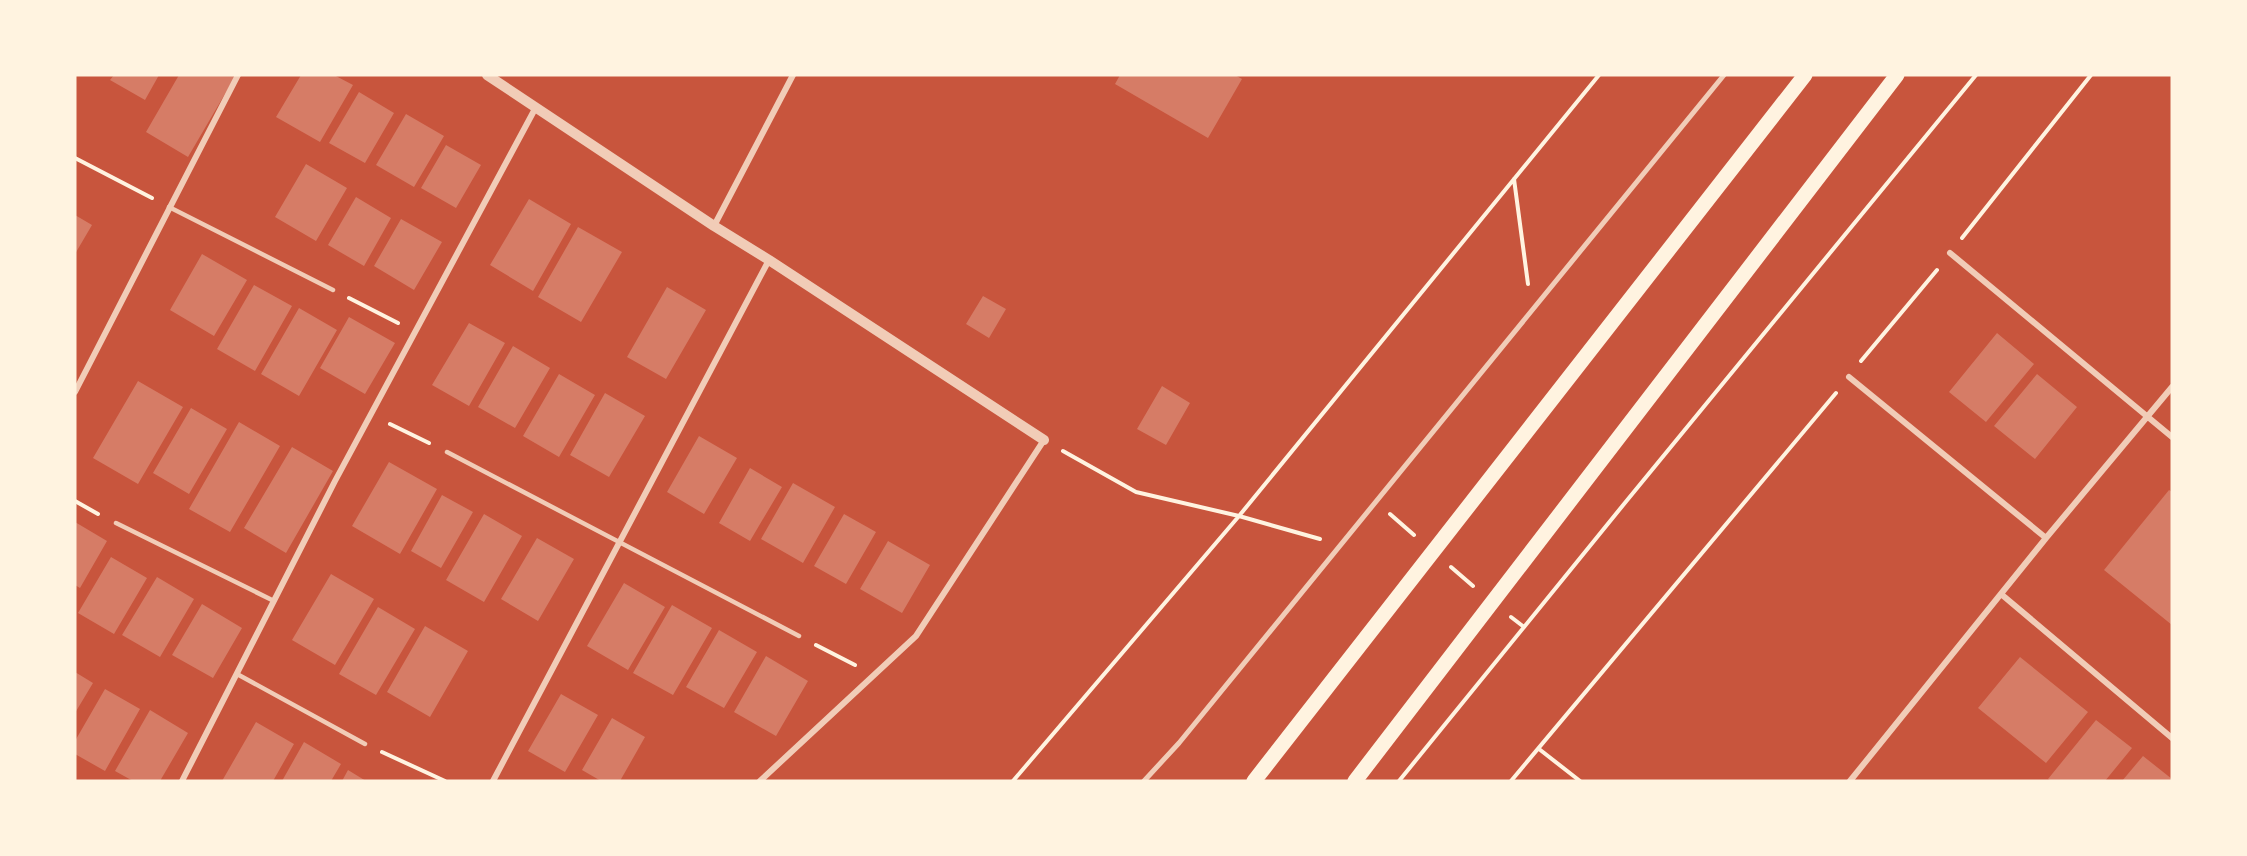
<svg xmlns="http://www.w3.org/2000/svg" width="2247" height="856" viewBox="0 0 2247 856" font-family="'Sofia Sans Condensed',sans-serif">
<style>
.building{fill:#d67c66}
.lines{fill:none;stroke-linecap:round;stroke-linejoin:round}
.path{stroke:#fff3e0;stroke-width:4}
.service{stroke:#f1ccb7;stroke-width:4.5}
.pedestrian{stroke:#f1ccb7;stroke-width:5}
.minor{stroke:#f1ccb7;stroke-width:6}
.tertiary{stroke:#f1ccb7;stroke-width:10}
.primary{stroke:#fff3e0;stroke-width:15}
</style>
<rect width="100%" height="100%" fill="#c8553d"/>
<path class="building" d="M114 75H159L145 100 110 80Z
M179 75H236L188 157 146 132Z
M301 75H334L353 85 320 142 276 117Z
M1120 75H1235L1242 79 1208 138 1115 84Z
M359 92 394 113 365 163 329 143Z
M406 114 444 136 414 187 376 165Z
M446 145 481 165 456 208 421 188Z
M306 164 347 188 316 241 275 217Z
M356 197 391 218 364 266 328 245Z
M529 199 571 224 533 291 490 265Z
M75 215 92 225 75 254Z
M401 219 442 242 414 290 374 266Z
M578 227 622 252 581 322 538 297Z
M202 254 247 280 214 336 170 310Z
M254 285 292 306 255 371 217 349Z
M667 287 706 310 666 379 627 357Z
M983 296 1006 309 989 338 966 324Z
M299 308 337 330 299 396 261 374Z
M349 317 395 343 365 394 320 368Z
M469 323 505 343 469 406 432 385Z
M1997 333 2034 364 1986 422 1949 392Z
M513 346 550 368 515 428 478 407Z
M559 374 595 395 559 457 523 436Z
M2037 374 2077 407 2035 459 1994 426Z
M138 381 183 407 138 484 93 458Z
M1162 386 1190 403 1166 445 1137 429Z
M605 393 645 416 609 477 570 455Z
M191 408 227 429 189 494 153 473Z
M239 422 280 446 230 532 189 509Z
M699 436 737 458 704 514 667 492Z
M292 447 333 471 286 553 244 528Z
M389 462 437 489 400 554 352 526Z
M750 468 782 487 750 541 719 523Z
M793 483 835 507 803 563 761 539Z
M2169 490 2172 492V625L2104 570Z
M442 495 473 512 441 568 411 551Z
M484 514 522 536 484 602 446 580Z
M844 514 876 532 846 584 814 566Z
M75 522 107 541 80 588 75 585Z
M537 538 574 559 538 621 501 599Z
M888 541 930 565 902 613 860 589Z
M111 557 147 578 114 634 78 613Z
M331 574 374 599 335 665 292 640Z
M157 577 194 599 160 657 122 635Z
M624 583 665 607 628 670 587 646Z
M202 604 242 628 213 678 172 655Z
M672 605 712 628 673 695 633 673Z
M378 607 415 629 376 695 339 674Z
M425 626 468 651 430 717 387 692Z
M719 630 757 652 724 708 686 687Z
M766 656 808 681 776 736 734 712Z
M2020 657 2088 712 2046 763 1978 708Z
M75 672 93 683 75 713Z
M105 689 140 709 105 771 75 754V741Z
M561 694 598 715 565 772 528 751Z
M150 710 188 733 160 781H133L115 771Z
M612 718 645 737 620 781H601L582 770Z
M2096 720 2132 748 2105 781H2051L2048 779Z
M256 722 294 744 273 781H222Z
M304 742 341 764 331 781H282Z
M2143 756 2172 779V781H2122Z
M348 770 366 781H342Z"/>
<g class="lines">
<path class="path" d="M75 158 152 198
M1514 179 1528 284
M1962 238 2091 75
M349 298 398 323
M1861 361 1937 270
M390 424 429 443
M1063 451 1136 492 1239 516 1320 539
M75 501 98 514
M1390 514 1414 535
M1451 567 1473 586
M1511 617 1524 627
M816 645 855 665
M1539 749 1580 781
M382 752 445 781
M1013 781 1239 516 1599 75
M1399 781 1624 504 1976 75
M1511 781 1836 393"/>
<path class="service" d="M169 207 333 290
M447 452 799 636
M116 523 274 601
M237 674 365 744"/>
<path class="pedestrian" d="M1144 781 1179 743 1724 75"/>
<path class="minor" d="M714 226 793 75
M1950 253 2172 437
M1849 377 2046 538 1850 781
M75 392 238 75
M2046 538 2172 387
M2001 594 2172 738
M182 781 335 481 536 107
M493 781 769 260
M760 781 916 636 1044 440"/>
<path class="tertiary" d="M487 75 714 226 769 260 1044 440"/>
<path class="primary" d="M1254 781 1805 75
M1355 781 1897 75"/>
</g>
<rect width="2247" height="856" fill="none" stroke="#fff3e0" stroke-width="153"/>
</svg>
